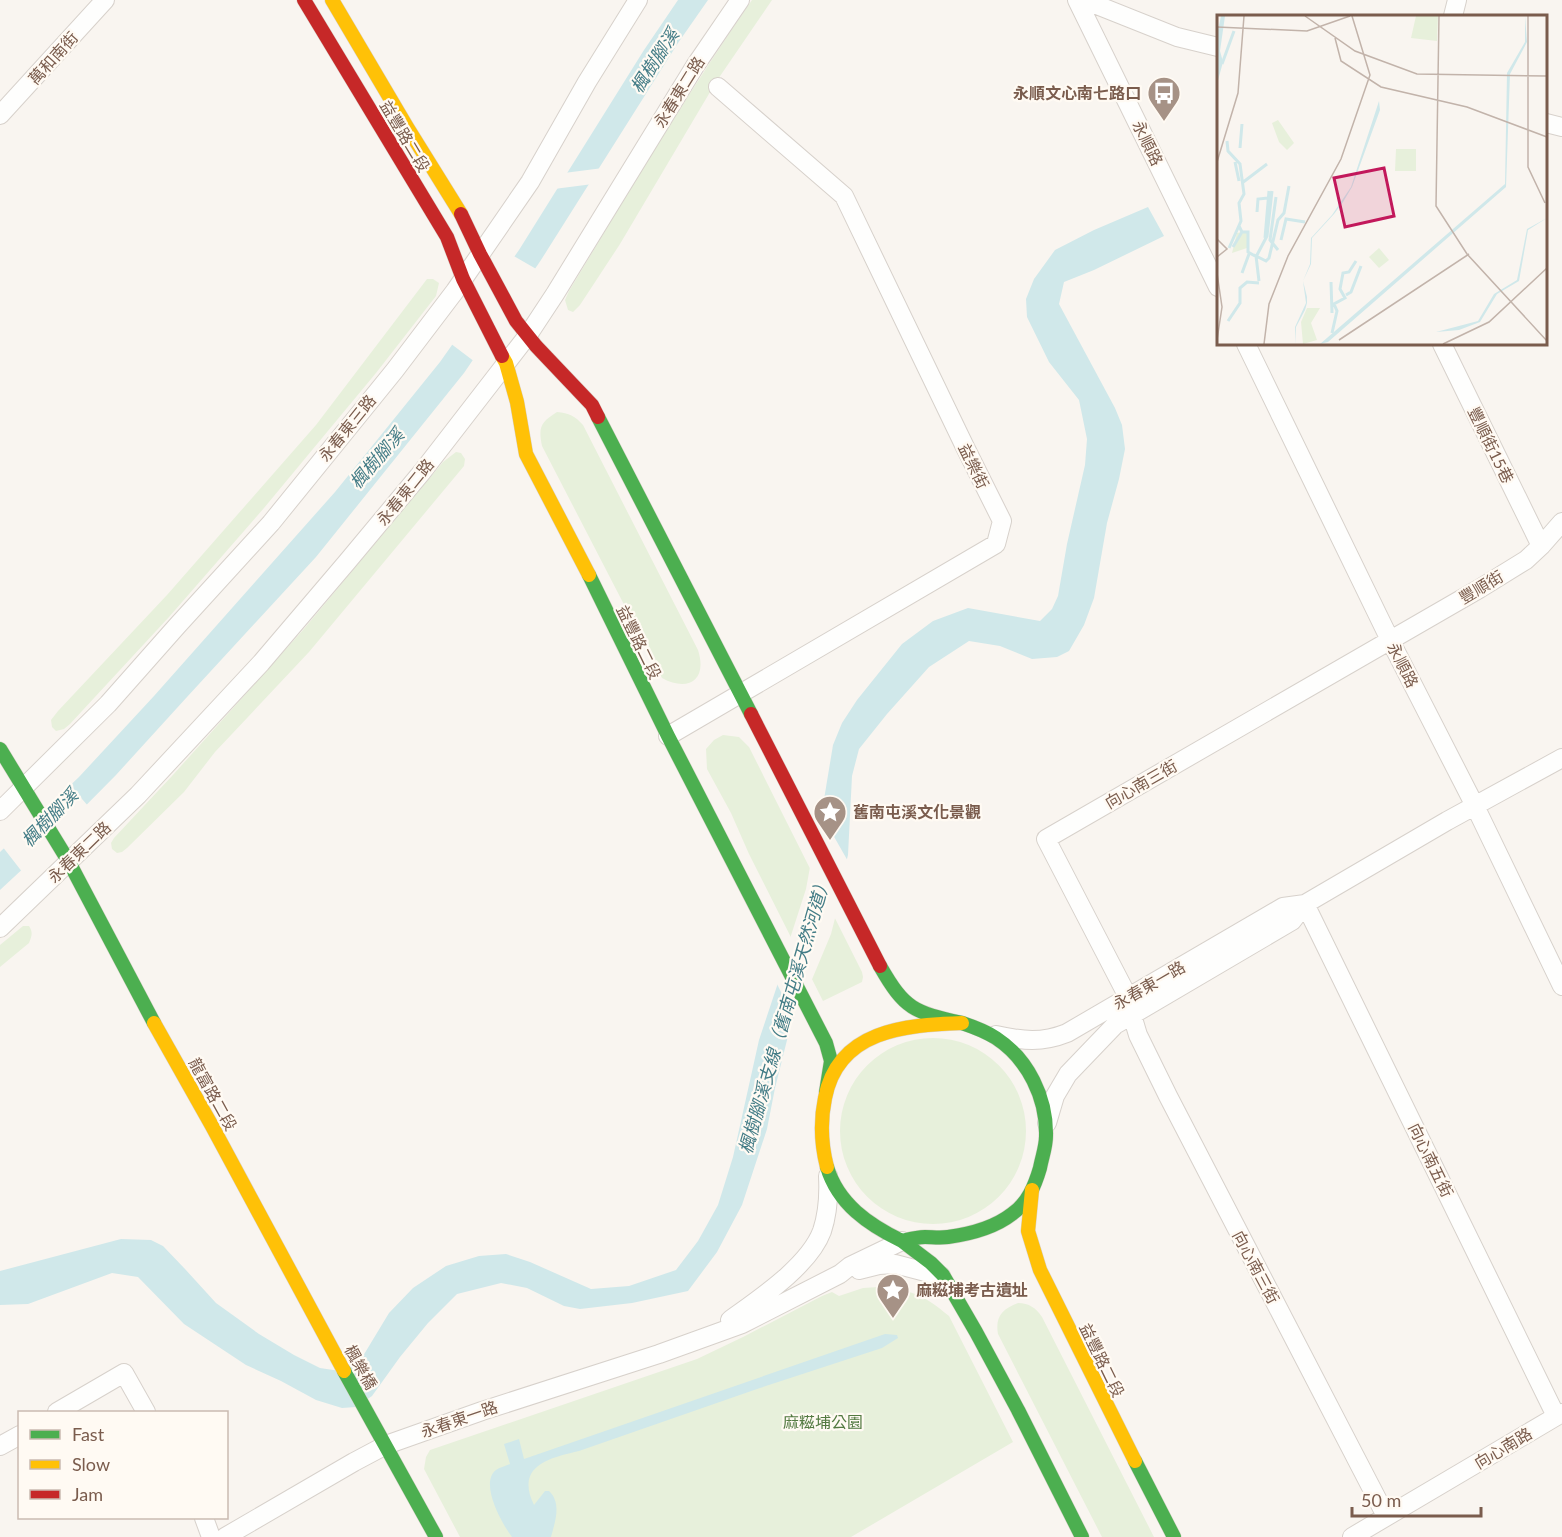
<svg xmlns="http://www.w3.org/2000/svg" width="1562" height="1537" viewBox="0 0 1562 1537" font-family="Lato,'Noto Sans TC',sans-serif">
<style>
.green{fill:#e7f0db}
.water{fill:#d0e8ea}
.pier{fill:#f9f5f0}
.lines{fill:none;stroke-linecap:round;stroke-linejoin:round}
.street-casing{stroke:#d7d1cb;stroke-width:20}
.fast-casing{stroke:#d9d2cb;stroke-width:15}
.slow-casing{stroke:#d9d2cb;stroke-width:15}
.jam-casing{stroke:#d9d2cb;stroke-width:15}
.street{stroke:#fefefd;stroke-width:18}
.fast{stroke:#4caf50;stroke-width:14}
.slow{stroke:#ffc107;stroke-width:14}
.jam{stroke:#c62828;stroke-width:14}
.labels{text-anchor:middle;stroke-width:4.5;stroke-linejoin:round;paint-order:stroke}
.street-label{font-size:16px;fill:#7a5c4d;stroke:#fffaf3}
.poi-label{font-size:16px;font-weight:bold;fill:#7a5c4d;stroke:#fffaf3;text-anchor:start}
.park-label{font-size:16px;fill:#537a41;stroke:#fffaf3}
.water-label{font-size:18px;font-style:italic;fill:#437c86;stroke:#fffaf3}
.inset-river{fill:none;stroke:#d0e8ea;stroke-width:3}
.inset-road{fill:none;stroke:#c2b3aa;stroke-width:1.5}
.view{fill:#c2185b;fill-opacity:0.15;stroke:#c2185b;stroke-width:3}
.inset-edge{fill:none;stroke:#7a5c4d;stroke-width:3}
</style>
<rect width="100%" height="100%" fill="#f9f5f0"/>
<path class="green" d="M752 0H772L716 82 620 244 580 305 573 312 568 310 565 300 569 291C628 193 687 94 752 0Z
M427 279H433L439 283 436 296 376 373 264 508 169 617 70 724 64 729 56 731 52 727 51 720 58 711 167 595 316 425Z
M557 412C569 413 575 416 583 425L698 650C708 681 687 692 662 678L542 446C538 427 541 422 557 412Z
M456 452 461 453 465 459 464 466 309 652 215 752 184 792 127 848 122 852 117 853 112 849 111 843 114 838 172 776 303 630 443 462Z
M723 735 739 737 749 747 862 972 863 977 862 982 823 1001 749 854 731 813 707 769 706 749 714 740Z
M23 926H29C33 932 32 936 29 943L0 967V945Z
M840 1131a93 93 0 1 1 186 0a93 93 0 1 1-186 0Z
M879 1287C911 1289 925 1296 949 1316L1013 1442 851 1537H460L424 1469 426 1457 430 1450 697 1359 743 1337 822 1296 832 1292 839 1296 863 1288Z
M1018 1303C1029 1303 1036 1308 1042 1317L1154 1537H1102L998 1334C995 1317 1002 1309 1018 1303Z"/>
<path class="water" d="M678 0H708L678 43 541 260 464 373 316 557 187 697 116 775 28 864 0 890V852L79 777 154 696 335 492 440 362 519 250 644 50Z
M1148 207 1164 236 1094 270 1064 282 1059 304 1115 408 1122 425 1125 449 1119 479 1107 523 1094 598 1084 625 1069 651 1057 657 1032 659 1000 646 969 641 929 667 887 714 859 749 852 776 848 855 828 933 791 1024 775 1088 767 1129 742 1205 717 1252 688 1291 632 1303 580 1309 564 1306 527 1288 501 1283 457 1294 428 1323 400 1357 372 1396 356 1407 342 1408 316 1400 281 1381 246 1365 184 1324 138 1277 112 1273 28 1304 0 1305V1271L121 1239 151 1240 163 1246 185 1269 216 1303 259 1334 294 1355 320 1368 340 1371 354 1365 363 1356 389 1313 413 1288 446 1266 479 1256 506 1254 530 1262 591 1289 629 1286 676 1270 698 1241 718 1205 733 1157 759 1040 809 890 833 745 842 723 857 700 902 644 933 621 968 608 1040 621 1052 609 1058 596 1067 544 1085 465 1087 439 1079 400 1049 362 1027 317 1026 299 1034 279 1055 250 1094 230Z
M885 1334 897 1335 898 1338 882 1348 757 1389 579 1451C549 1458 515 1466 534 1505L545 1491H549C562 1503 555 1522 551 1537H512C502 1524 479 1483 496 1470 500 1467 506 1466 510 1464L504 1444 519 1439 524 1459Z"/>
<path class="pier" d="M603 168 593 184 554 189 564 173Z
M512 255 538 270 475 362 450 343Z
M68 783 89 807 23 873 2 846Z
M820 812 849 863 831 934 795 1020 776 982 806 889Z"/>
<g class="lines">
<defs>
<path id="street" d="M1077 0 1218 287
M1084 0 1177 37 1218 47
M1453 16 1457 0
M0 115 105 0
M1546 123 1562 127
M1246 344 1390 640 1475 806 1562 986
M1442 344 1541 546
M668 736 996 544 1002 521 965 447 844 196 718 87
M0 811 108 704 177 626 271 523 395 370 455 291 530 182 587 82 638 0
M1305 904 1556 1416
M0 928 138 795 261 663 347 562 422 472 528 335 555 294 695 66 740 0
M1128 997 1046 839 1479 589 1526 560 1541 546 1562 522
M1132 1015 1138 1035 1168 1096 1386 1516
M996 1035C1023 1041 1042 1043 1067 1033L1283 907 1305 904 1447 821 1562 758
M1047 1123 1055 1096 1068 1074 1115 1025 1292 921 1305 904
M859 1270 879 1265 895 1264 941 1276
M730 1320C759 1299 809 1266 822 1231 828 1213 829 1195 828 1176
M57 1412 124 1373 146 1412
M0 1446 20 1435
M204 1518 211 1537
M225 1537 354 1462 386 1445 482 1411 659 1354 742 1324 840 1274 850 1266 902 1241
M1352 1537 1562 1413"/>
<path id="fast" d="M598 417 751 714
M589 575 668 736 826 1043 831 1061 826 1092
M0 749 69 862 154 1023
M880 966C905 1010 914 1012 962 1023
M827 1167C838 1204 869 1225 902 1241 910 1239 917 1237 925 1237 932 1237 940 1238 948 1237 970 1234 994 1228 1012 1214 1028 1203 1035 1185 1040 1168 1042 1157 1046 1147 1046 1136 1047 1098 1028 1059 996 1038 985 1031 974 1027 962 1023
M902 1241 931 1263 943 1275 976 1332 1018 1410 1082 1537
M344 1371 436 1537
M1135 1461 1174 1537"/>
<path id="slow" d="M332 0 407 127 461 214
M502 356 506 363 517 402 526 454 589 575
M154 1023 212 1126 344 1371
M827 1167C821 1144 820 1122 825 1098 838 1030 905 1025 962 1023
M1032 1190 1028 1231 1040 1270 1135 1461"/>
<path id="jam" d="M304 0 447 237 463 279 502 356
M461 214 480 254 516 321 536 346 592 405 598 417
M751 714 880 966"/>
</defs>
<use href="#street" class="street-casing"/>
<use href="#fast" class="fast-casing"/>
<use href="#slow" class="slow-casing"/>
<use href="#jam" class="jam-casing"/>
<use href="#street" class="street"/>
<use href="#fast" class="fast"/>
<use href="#slow" class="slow"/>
<use href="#jam" class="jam"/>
</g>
<defs>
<symbol id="bus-pin" viewBox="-11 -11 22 30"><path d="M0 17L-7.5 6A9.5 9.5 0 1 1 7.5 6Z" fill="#a69286" stroke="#fffaf3"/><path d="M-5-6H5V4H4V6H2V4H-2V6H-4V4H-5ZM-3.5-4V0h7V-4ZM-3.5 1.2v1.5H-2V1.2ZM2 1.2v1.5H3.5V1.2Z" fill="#fff"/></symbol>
<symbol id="sight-pin" viewBox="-11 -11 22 30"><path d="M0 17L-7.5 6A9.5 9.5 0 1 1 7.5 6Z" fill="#a69286" stroke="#fffaf3"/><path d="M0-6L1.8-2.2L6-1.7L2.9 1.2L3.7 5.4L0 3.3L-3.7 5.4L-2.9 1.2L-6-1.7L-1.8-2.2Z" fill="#fff"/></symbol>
</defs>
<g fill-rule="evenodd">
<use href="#bus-pin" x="1145" y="74" width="38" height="52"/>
<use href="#sight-pin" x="811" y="793" width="38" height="52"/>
<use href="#sight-pin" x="874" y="1271" width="38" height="52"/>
</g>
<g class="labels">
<g class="street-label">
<text transform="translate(53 58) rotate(-48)" y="6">萬和南街</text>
<text transform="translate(679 92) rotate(-58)" y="6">永春東二路</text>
<text transform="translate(405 136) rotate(59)" y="6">益豐路二段</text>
<text transform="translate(1148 143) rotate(64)" y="6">永順路</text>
<text transform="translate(347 428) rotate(-51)" y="6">永春東三路</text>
<text transform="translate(1491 445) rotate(64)" y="6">豐順街15巷</text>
<text transform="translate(974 466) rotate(64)" y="6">益樂街</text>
<text transform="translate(405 492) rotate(-51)" y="6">永春東二路</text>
<text transform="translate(1481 587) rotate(-31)" y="6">豐順街</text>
<text transform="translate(639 642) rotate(64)" y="6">益豐路二段</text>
<text transform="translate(1403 665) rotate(63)" y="6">永順路</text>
<text transform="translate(1141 784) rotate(-30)" y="6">向心南三街</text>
<text transform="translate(79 852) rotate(-44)" y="6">永春東二路</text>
<text transform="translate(1149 985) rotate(-30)" y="6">永春東一路</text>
<text transform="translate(213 1094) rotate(61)" y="6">龍富路二段</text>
<text transform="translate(1431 1160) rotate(64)" y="6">向心南五街</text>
<text transform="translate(1256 1267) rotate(62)" y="6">向心南三街</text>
<text transform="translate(1102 1360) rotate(64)" y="6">益豐路二段</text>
<text transform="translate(361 1367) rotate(61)" y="6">楓樂橋</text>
<text transform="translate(459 1419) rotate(-19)" y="6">永春東一路</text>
<text transform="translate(1503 1448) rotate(-31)" y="6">向心南路</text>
</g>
<g class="poi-label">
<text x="1141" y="99" text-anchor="end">永順文心南七路口</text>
<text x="853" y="818">舊南屯溪文化景觀</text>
<text x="916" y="1296">麻糍埔考古遺址</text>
</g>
<g class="park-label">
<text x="823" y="1428">麻糍埔公園</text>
</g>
<g class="water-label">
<text transform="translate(655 61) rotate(-57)" y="6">楓樹腳溪</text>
<text transform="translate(377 459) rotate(-49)" y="6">楓樹腳溪</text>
<text transform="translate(50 818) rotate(-46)" y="6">楓樹腳溪</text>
<text transform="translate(785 1015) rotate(-74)" y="6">楓樹腳溪支線（舊南屯溪天然河道）</text>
</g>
</g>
<g transform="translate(1217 15)">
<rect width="330" height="330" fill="#f9f5f0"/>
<path d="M199 1H221L220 26 194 23ZM61 105 77 128 70 135 62 127 55 108ZM179 134H199V156H178ZM30 216V233L15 238 20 218ZM162 233 172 245 162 253 152 242ZM90 293H103L94 308 100 325 86 329 84 307Z" fill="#e7f0db"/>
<path d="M4 1H8L3 36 6 47 0 69V20ZM308 1 310 27 293 59 289 172 111 327 103 329 288 169 290 58 308 27ZM162 86 163 95 135 172 126 187 117 199 95 223 94 249 86 266 90 282V288L88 295 79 312 78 329V312L89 288 86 266 93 249 94 223 115 200 134 172ZM330 203 311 215 302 266 280 279 263 307 242 315 219 317 261 306 277 279 300 265 310 214Z" fill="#d0e8ea"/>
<path class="inset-river" d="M5 49 17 16M10 126 11 136 23 149 27 179 22 188 24 206 12 233M23 133 25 109M18 147 22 166M25 168 50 149M59 182 53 225 61 235M40 197 41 184 51 183M25 217H31V237L38 241M48 223 52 176M64 225 69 204 88 207M16 232 25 217 22 211M40 240 50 221 55 176M25 258 32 239M42 266 39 241 49 246 52 243 61 205 67 198 72 171M114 267 115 298M129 280 134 277 144 251M11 306 23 288V273L30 267 42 268M115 318 120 296 117 289 128 283 123 274 126 258 132 257 139 246"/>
<path class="inset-road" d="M88 1 138 36 200 59 330 61M222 1 219 191 250 239 330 326M311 1V152L328 188M0 12 90 16 133 1M118 23 124 46 164 72 250 92 330 122M0 147 21 78 27 1M0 224 10 234 0 242M0 258 5 292 0 325M122 325 252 239M47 329 52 289 71 241 124 144 153 60 135 1M226 329 272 307 330 253"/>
<path class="view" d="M167 153 177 201 128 212 117 163Z"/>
<rect width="330" height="330" class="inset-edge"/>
</g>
<rect x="18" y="1411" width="210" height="108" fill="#fffaf3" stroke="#cabbb1" stroke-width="1.5"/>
<rect x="30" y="1430" width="30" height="9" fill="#4caf50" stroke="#cabbb1" stroke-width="1.5"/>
<text x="72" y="1441" font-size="18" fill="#7a5c4d">Fast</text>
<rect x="30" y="1460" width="30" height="9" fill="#ffc107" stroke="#cabbb1" stroke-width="1.5"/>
<text x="72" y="1471" font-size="18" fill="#7a5c4d">Slow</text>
<rect x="30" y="1490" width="30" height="9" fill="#c62828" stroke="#cabbb1" stroke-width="1.5"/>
<text x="72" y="1501" font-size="18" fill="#7a5c4d">Jam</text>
<path d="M1352 1507v9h129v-9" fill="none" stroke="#7a5c4d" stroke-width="3"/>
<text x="1361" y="1507" font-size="18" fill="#7a5c4d" stroke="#fffaf3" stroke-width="4.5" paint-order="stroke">50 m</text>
</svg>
